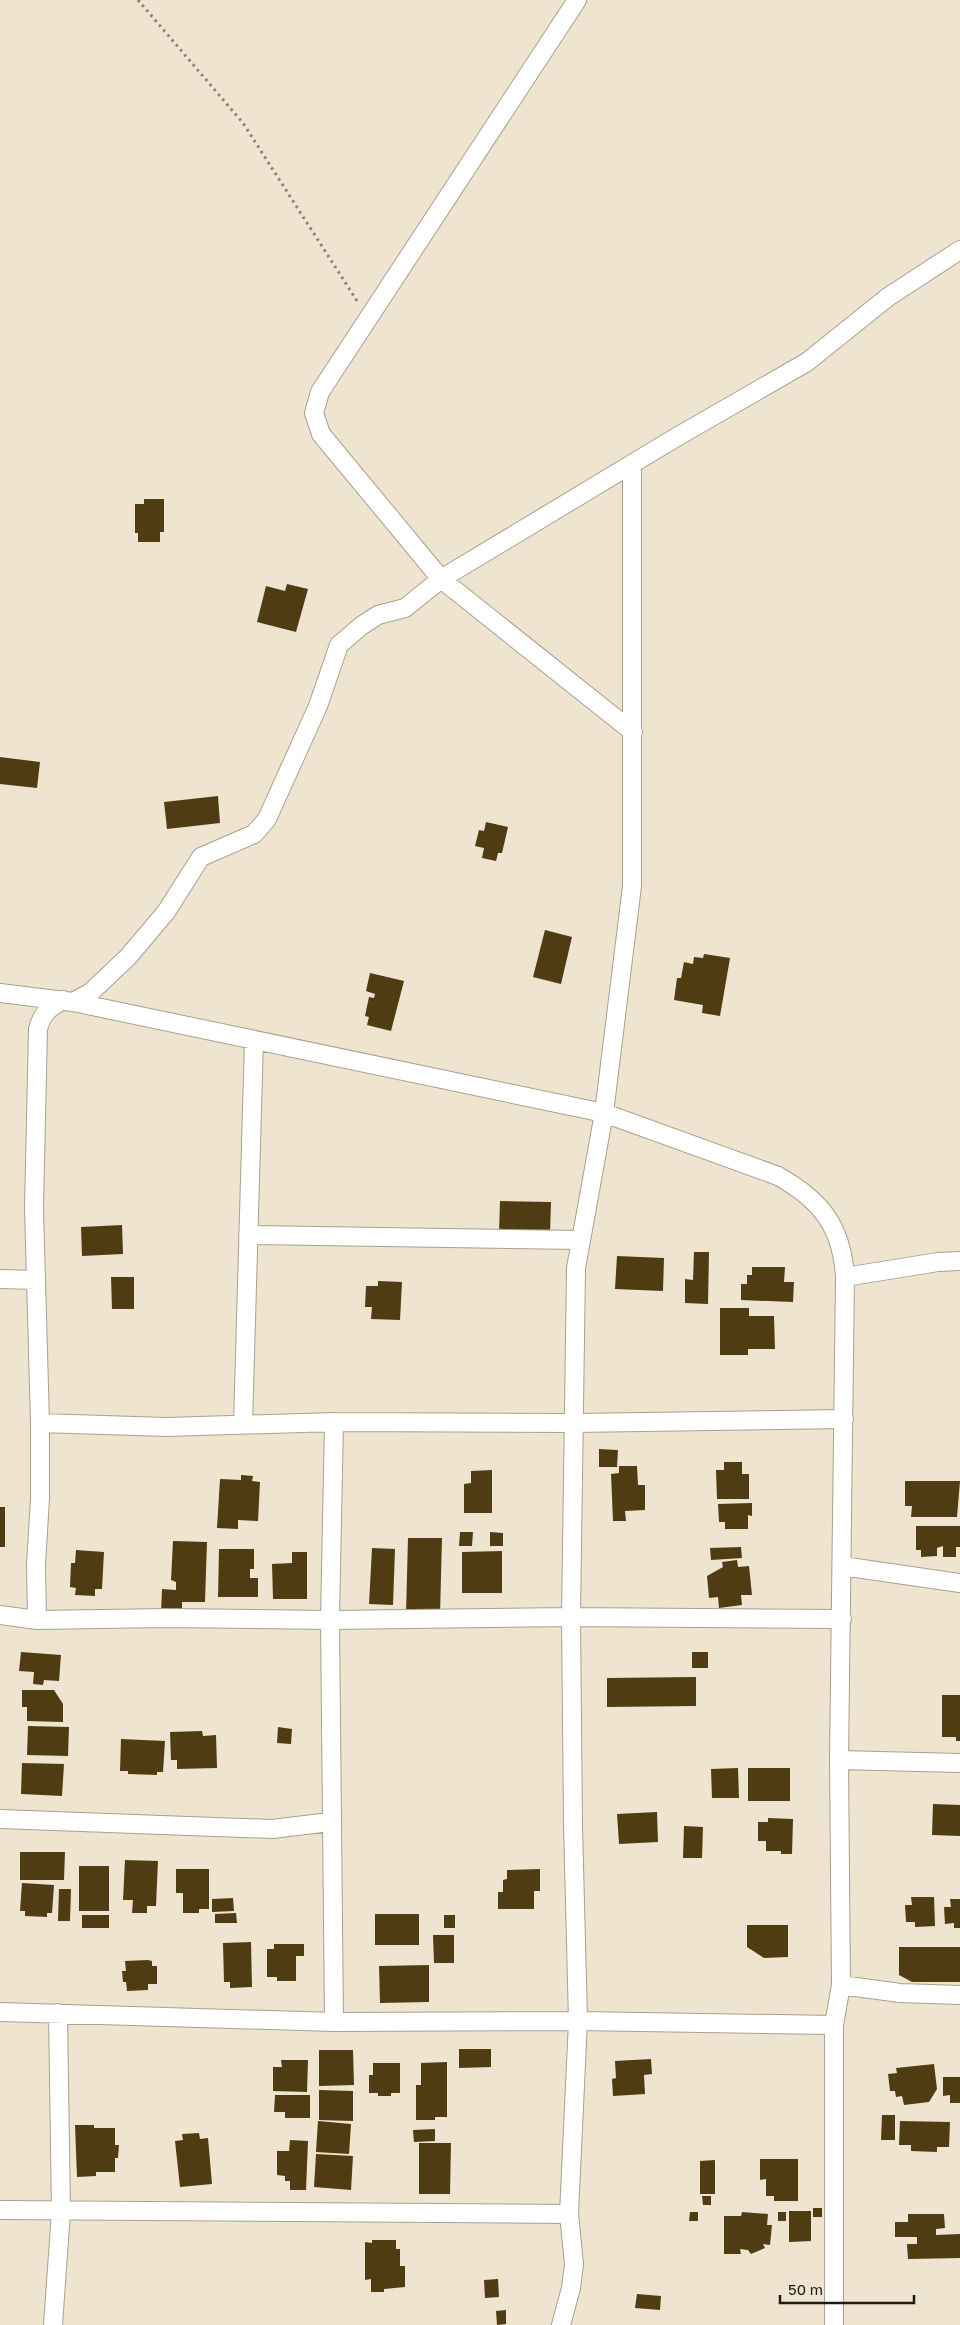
<svg xmlns="http://www.w3.org/2000/svg" width="960" height="2325" viewBox="0 0 960 2325" font-family="'Golos Text',sans-serif">
<style>
.building{fill:#503c12}
.lines{fill:none;stroke-linecap:round;stroke-linejoin:round}
.street-casing{stroke:#aaa08d;stroke-width:20}
.path{stroke:#8a8375;stroke-width:3;stroke-dasharray:2.5 4;stroke-linecap:butt}
.street{stroke:#fff;stroke-width:18}
</style>
<rect width="100%" height="100%" fill="#efe4d0"/>
<path class="building" d="M144 499H164V532H160V542H138V533H135V504H144Z
M287 584 308 589 296 632 257 622 266 586 285 591Z
M0 757 40 762 37 788 0 784Z
M218 796 220 823 167 829 164 802Z
M486 822 508 827 502 853H498L496 861 482 858 484 848 475 846 479 830 484 831Z
M545 930 572 937 561 984 533 977Z
M704 954 730 958 720 1016 702 1013 703 1005 674 1000 677 978H681L684 962 693 964 694 957 703 958Z
M370 973 404 981 391 1031 367 1025 369 1017 365 1016 369 997 374 998 375 994 366 991Z
M500 1201 551 1202 550 1234 499 1233Z
M122 1225 123 1254 82 1256 81 1227Z
M694 1252H709L708 1304 685 1303V1279L693 1280Z
M617 1256 664 1258 663 1291 615 1289Z
M752 1267H785L784 1282H794L793 1302 741 1300V1284H747V1275H752Z
M111 1277H134V1309H112Z
M378 1281 402 1282 400 1320 371 1319 372 1307H365L366 1286H378Z
M720 1308H749V1316H774L775 1349H748V1355H720Z
M599 1449 618 1450 617 1467H599Z
M724 1462H742V1474H749V1499H717L716 1470H724Z
M619 1466H637L638 1485H645V1510L625 1511 626 1521H613L611 1474 619 1473Z
M492 1470V1513H464V1484L471 1483V1471Z
M241 1475 253 1476 252 1481 260 1482 258 1521 238 1520V1529L217 1528 220 1479 241 1480Z
M905 1481H960L957 1517H911L912 1506H905Z
M752 1503V1516L748 1515V1529H725V1522H719L718 1504Z
M0 1507H5V1547H0Z
M916 1526H960V1547H956V1557H943V1546L937 1548V1556L921 1557V1550H916Z
M460 1532H473L472 1546H459Z
M490 1532 503 1533V1546H490Z
M408 1538H442L440 1615 406 1614Z
M173 1541 207 1542 205 1602H182V1614L161 1613 162 1589 176 1590V1582L171 1580Z
M741 1547 742 1558 711 1560 710 1548Z
M372 1548 395 1549 393 1605 369 1604Z
M219 1549H254V1569H250V1578H258V1597H218Z
M76 1550 104 1552 102 1589H95V1596L75 1595 76 1588 70 1587 71 1563H75Z
M502 1551V1593H462V1552Z
M292 1552H307V1599H273L272 1564 292 1563Z
M737 1560 738 1567 749 1566 752 1595H741L742 1605 719 1608 718 1597 709 1598 707 1576 723 1567 722 1562Z
M21 1652 61 1655 59 1681 44 1680 43 1685 33 1684 34 1672 19 1671Z
M692 1652H708V1668H692Z
M696 1677V1706L607 1707V1678Z
M22 1690H54L63 1704V1722L27 1721V1707H22Z
M942 1695H960V1741H956V1737H942Z
M28 1726 69 1727 68 1756 27 1755Z
M278 1727 292 1729 291 1744 277 1743Z
M202 1731 203 1736 216 1735 217 1768 177 1769V1760H171L170 1732Z
M121 1739 165 1741 163 1772H157V1775L128 1774V1771H120Z
M22 1763 64 1764 62 1796 21 1794Z
M738 1768 739 1798H712L711 1769Z
M748 1768H790V1801H748Z
M933 1804 960 1805V1836L932 1835Z
M657 1812 658 1842 619 1844 617 1814Z
M768 1818 793 1819 792 1854H781V1851H766V1841H758V1822H768Z
M684 1826 703 1827 702 1858H683Z
M20 1852H65L64 1880H20Z
M125 1860 158 1861 156 1906H147V1913H132L133 1900H123Z
M79 1866H109V1911H79Z
M176 1869H209V1909H199V1913H183V1893H176Z
M540 1869V1891H534V1909H498V1892H503V1880L507 1879V1870Z
M22 1883 54 1885 52 1913H47V1917L25 1916V1911H20Z
M59 1889H71L70 1921H58Z
M911 1897H934L935 1926 915 1927V1922H906L905 1905H912Z
M233 1898 234 1911 212 1912V1899Z
M950 1899H960V1928H954V1923L945 1924 944 1907H951Z
M236 1913 237 1923H215V1914Z
M375 1914H419V1945H375Z
M82 1915H109V1928H82Z
M444 1915H455V1928H444Z
M747 1925H788V1957L764 1958 747 1947Z
M433 1935H454V1963H434Z
M251 1942 252 1987 230 1988V1982H224L223 1943Z
M274 1944H304V1956H296V1981H277V1977H267V1949H274Z
M899 1947H960V1982H912L899 1975Z
M148 1960 152 1961V1966H157V1984H148V1990L127 1991 126 1982H123L122 1971H126L125 1961Z
M429 1965V2002L380 2003 379 1966Z
M459 2049H491V2067L459 2068Z
M319 2050H353L354 2085 319 2086Z
M651 2059 652 2074 644 2075 645 2094 613 2096 612 2079 616 2078 615 2061Z
M281 2060H308L307 2092 273 2091V2067H282Z
M447 2062V2117H435V2120H416V2085H421V2063Z
M373 2063H400V2093H391V2096H378V2093H369V2075H373Z
M934 2064 937 2089 929 2102 904 2105 902 2096 896 2097 895 2091H890L888 2074 897 2073 896 2068Z
M943 2077H960V2103H950V2095L943 2096Z
M319 2090 353 2091V2121L319 2120Z
M275 2095H310V2118H285V2112H274Z
M882 2115H895V2140H881Z
M318 2121 351 2124 349 2154 316 2152Z
M900 2121 950 2122 949 2147H937V2152L911 2151V2145H899Z
M75 2125H94V2128H115V2145H119L118 2158H115V2172H96V2176L77 2177Z
M435 2129V2141L414 2142 413 2130Z
M199 2133 200 2139 208 2138 212 2184 180 2187 175 2141 183 2140 182 2134Z
M290 2140 308 2141 306 2190H290V2181H285V2176L277 2175V2151H289Z
M419 2143H451L450 2194H419Z
M316 2154 353 2156 351 2190 314 2187Z
M760 2159H798V2201H774V2196H766V2179L760 2180Z
M715 2160V2194H700V2161Z
M702 2196H711V2205H703Z
M813 2208H822V2217H813Z
M789 2211H811V2241L789 2242Z
M690 2212H698V2221H689Z
M742 2212 768 2214 767 2225H772L770 2245 763 2244 765 2248 751 2254 748 2250 740 2249 741 2254H724V2216H741Z
M778 2212H786V2221H778Z
M908 2214H944L945 2228 936 2229V2235L960 2234V2258L908 2259 907 2244H917V2237H895V2222H908Z
M372 2240H396V2249H400V2266H405V2287L384 2289V2292H371V2279L365 2280V2242L372 2243Z
M498 2279 499 2297 485 2298 484 2280Z
M637 2294 661 2296 660 2310 635 2308Z
M506 2310V2324L497 2325 496 2311Z"/>
<g class="lines">
<defs>
<path id="street" d="M577 0 320 392 314 413 321 434 441 579 633 732
M0 993 73 1002 604 1113 778 1176C821 1200 842 1227 845 1277L839 1760 841 1985 834 2025V2325
M73 1002 91 992 128 957 166 912 201 857 254 834 267 819 318 706 339 645 361 626 378 615 405 608 441 579 675 438 807 362 888 297 960 250
M248 1235 581 1240
M845 1277 938 1262 960 1261
M0 1279 36 1280
M334 1422 330 1620 334 2022
M40 1423 167 1427 334 1422 575 1423 844 1419
M243 1425 254 1040
M842 1566 960 1583
M0 1615 37 1620 166 1618 330 1620 571 1617 842 1619
M37 1620 36 1565 40 1498V1423L34 1208 38 1029C42 1013 49 1008 63 1000
M839 1760 960 1763
M0 1819 272 1829 330 1822
M841 1985 900 1993 960 1995
M0 2012 334 2022 578 2021 834 2025
M0 2210 569 2214
M53 2325 61 2212 58 2013
M561 2325 571 2288 574 2264 569 2214 578 2021 573 1825 571 1617 576 1268 604 1113 632 886V464"/>
</defs>
<use href="#street" class="street-casing"/>
<path class="path" d="M138 0 243 123 359 304"/>
<use href="#street" class="street"/>
</g>
<path d="M780 2295v8h134v-8" fill="none" stroke="#1f1b14" stroke-width="2.5"/>
<text x="788" y="2295" font-size="15" fill="#1f1b14" stroke="#efe4d0" stroke-width="4" paint-order="stroke">50 m</text>
</svg>
